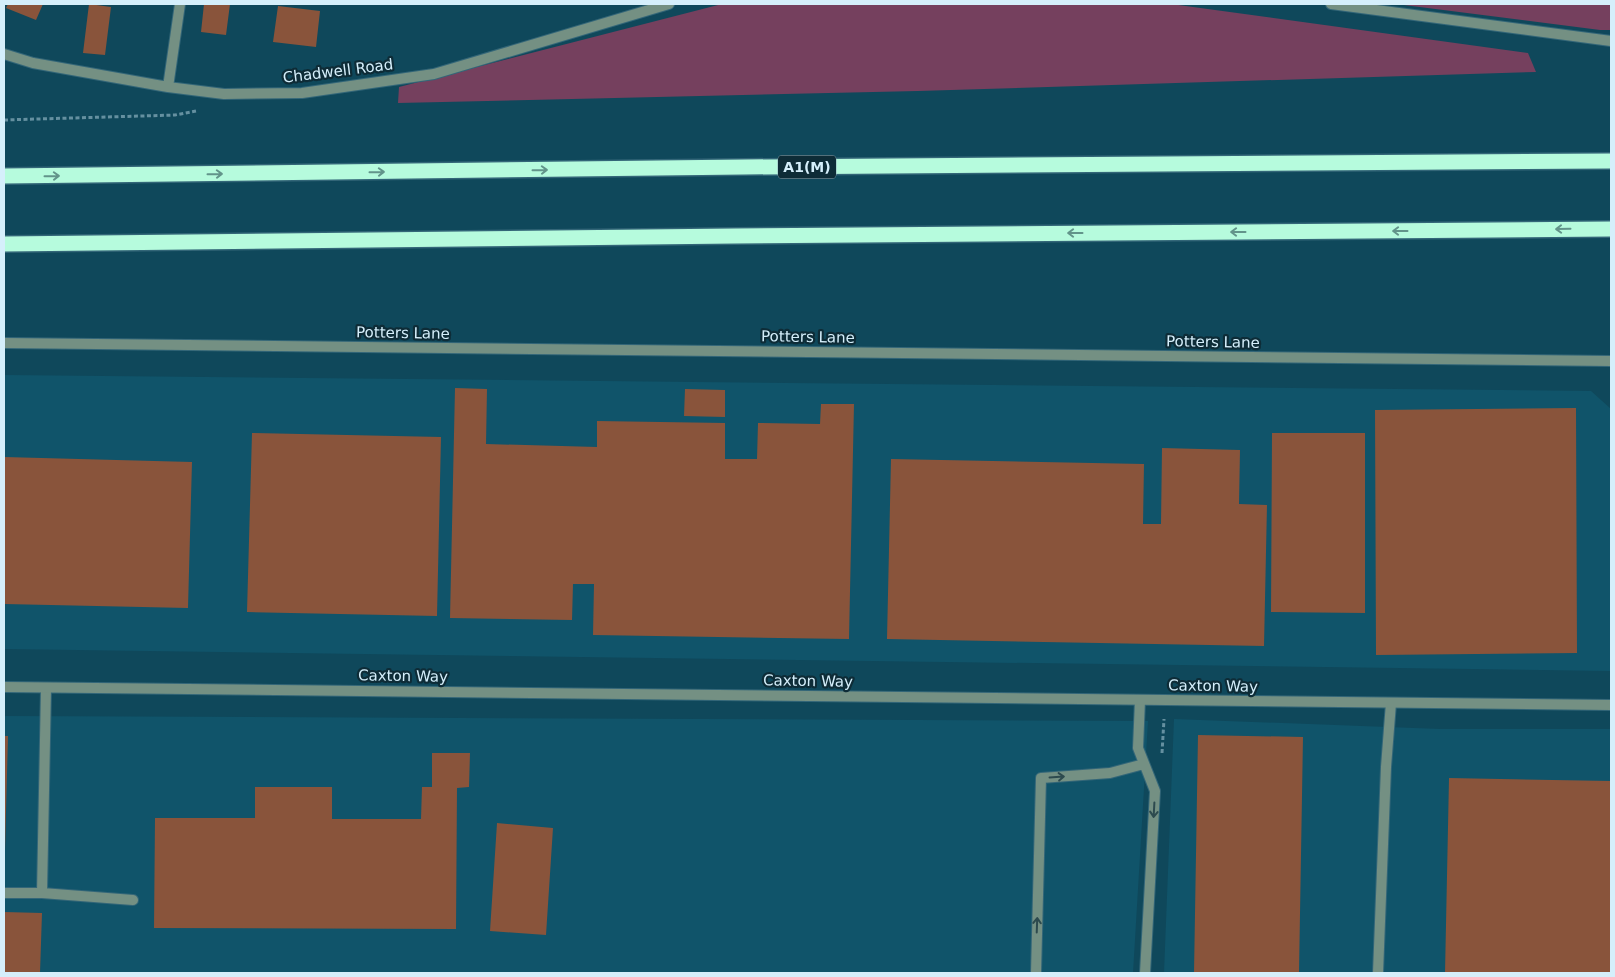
<svg xmlns="http://www.w3.org/2000/svg" width="1615" height="977" viewBox="0 0 1615 977" font-family="'DejaVu Sans',sans-serif">
<style>
.built{fill:#10546a}
.green{fill:#75405e}
.building{fill:#89543b}
.lines{fill:none;stroke-linecap:round;stroke-linejoin:round}
.service-casing{stroke:#336678;stroke-width:12}
.minor-casing{stroke:#336678;stroke-width:12}
.motorway-casing{stroke:#336678;stroke-width:18}
.path{stroke:#6590a0;stroke-width:3;stroke-dasharray:4 2.5;stroke-linecap:butt}
.service{stroke:#749083;stroke-width:10}
.minor{stroke:#749083;stroke-width:10}
.motorway{stroke:#b6fbdd;stroke-width:15}
.oneway{stroke:#62948a}
.oneway2{stroke:#2d4a4e}
.labels{text-anchor:middle;stroke-width:4.5;stroke-linejoin:round;paint-order:stroke}
.shield{fill:#0e2c37;stroke:#99b4c0;stroke-width:1}
.shield-label{font-size:14px;font-weight:bold;fill:#d5effb}
.street-label{font-size:15px;fill:#d5effb;stroke:#0e2c37}
</style>
<rect width="100%" height="100%" fill="#0f485b"/>
<path class="built" d="M4 375 1591 391 1611 409V671L4 649Z
M4 716 1148 721 1133 973H4Z
M1174 719 1440 729H1611V973H1164Z"/>
<path class="green" d="M722 4H1171L1528 53 1536 72 918 91 398 103 399 87Z
M1396 4H1611V30H1600Z"/>
<path class="building" d="M8 4H43L36 20 6 8Z
M89 4 111 7 105 55 83 53Z
M204 4H230L226 35 201 32Z
M278 6 320 11 316 47 273 42Z
M455 388 487 389 486 444 597 447V421L725 423V459H757L758 423 820 424 821 404H854L849 639 593 635 594 584H573L572 620 450 618Z
M685 389 725 390V417L684 416Z
M1576 408 1577 653 1376 655 1375 410Z
M252 433 441 437 437 616 247 612Z
M1272 433H1365V613L1271 612Z
M1162 448 1240 450 1239 504 1267 505 1264 646 887 639 891 459 1144 464 1143 524H1161Z
M4 457 192 462 188 608 4 604Z
M1198 735 1303 737 1299 973H1194Z
M4 736H8L5 850H4Z
M432 753H470L469 787 457 788 456 929 154 928 155 818H255V787H332V819H421L422 787H432Z
M1449 778 1611 781V973H1445Z
M497 823 553 828 546 935 490 931Z
M4 912 42 913 40 973H4Z"/>
<g class="lines">
<defs>
<path id="service" d="M1140 700 1138 748 1155 791 1145 973
M4 893H42L133 900
M42 893 46 688
M1036 973 1041 778 1110 773 1144 764
M1378 973 1386 767 1391 703"/>
<path id="minor" d="M1331 4 1611 41
M4 54 33 63 168 87 224 94 302 93 434 74 669 4
M168 87 180 4
M4 343 1611 361
M4 687 1611 705"/>
<path id="motorway" d="M4 176 744 167 1611 161
M4 244 735 236 1611 229"/>
</defs>
<use href="#service" class="service-casing"/>
<use href="#minor" class="minor-casing"/>
<use href="#motorway" class="motorway-casing"/>
<path class="path" d="M4 120 175 115 196 111
M1162 753 1164 719"/>
<use href="#service" class="service"/>
<use href="#minor" class="minor"/>
<use href="#motorway" class="motorway"/>
</g>
<defs><path id="oneway-shaft" d="M-6 0H5M1.5-3L5.5 0L1.5 3" fill="none" stroke-width="1.6" stroke-linecap="round" stroke-linejoin="round" transform="scale(1.25)"/></defs>
<g class="oneway">
<use href="#oneway-shaft" transform="translate(540 170) rotate(-1)"/>
<use href="#oneway-shaft" transform="translate(377 172) rotate(-1)"/>
<use href="#oneway-shaft" transform="translate(215 174) rotate(-1)"/>
<use href="#oneway-shaft" transform="translate(52 176) rotate(-1)"/>
<use href="#oneway-shaft" transform="translate(1563 229) rotate(179)"/>
<use href="#oneway-shaft" transform="translate(1400 231) rotate(180)"/>
<use href="#oneway-shaft" transform="translate(1238 232) rotate(180)"/>
<use href="#oneway-shaft" transform="translate(1075 233) rotate(180)"/>
</g>
<g class="oneway2">
<use href="#oneway-shaft" transform="translate(1057 777) rotate(-4)"/>
<use href="#oneway-shaft" transform="translate(1154 810) rotate(93)"/>
<use href="#oneway-shaft" transform="translate(1037 925) rotate(-88)"/>
</g>
<g class="labels">
<rect class="shield" x="778" y="155.5" width="58" height="23" rx="4"/>
<g class="shield-label">
<text x="807" y="172">A1(M)</text>
</g>
<g class="street-label">
<text transform="translate(338 71) rotate(-7)" y="5">Chadwell Road</text>
<text transform="translate(403 333) rotate(1)" y="5">Potters Lane</text>
<text transform="translate(808 337) rotate(1)" y="5">Potters Lane</text>
<text transform="translate(1213 342) rotate(1)" y="5">Potters Lane</text>
<text transform="translate(403 676) rotate(1)" y="5">Caxton Way</text>
<text transform="translate(808 681) rotate(1)" y="5">Caxton Way</text>
<text transform="translate(1213 686) rotate(1)" y="5">Caxton Way</text>
</g>
</g>
<rect width="1615" height="977" fill="none" stroke="#d5effb" stroke-width="10"/>
</svg>
